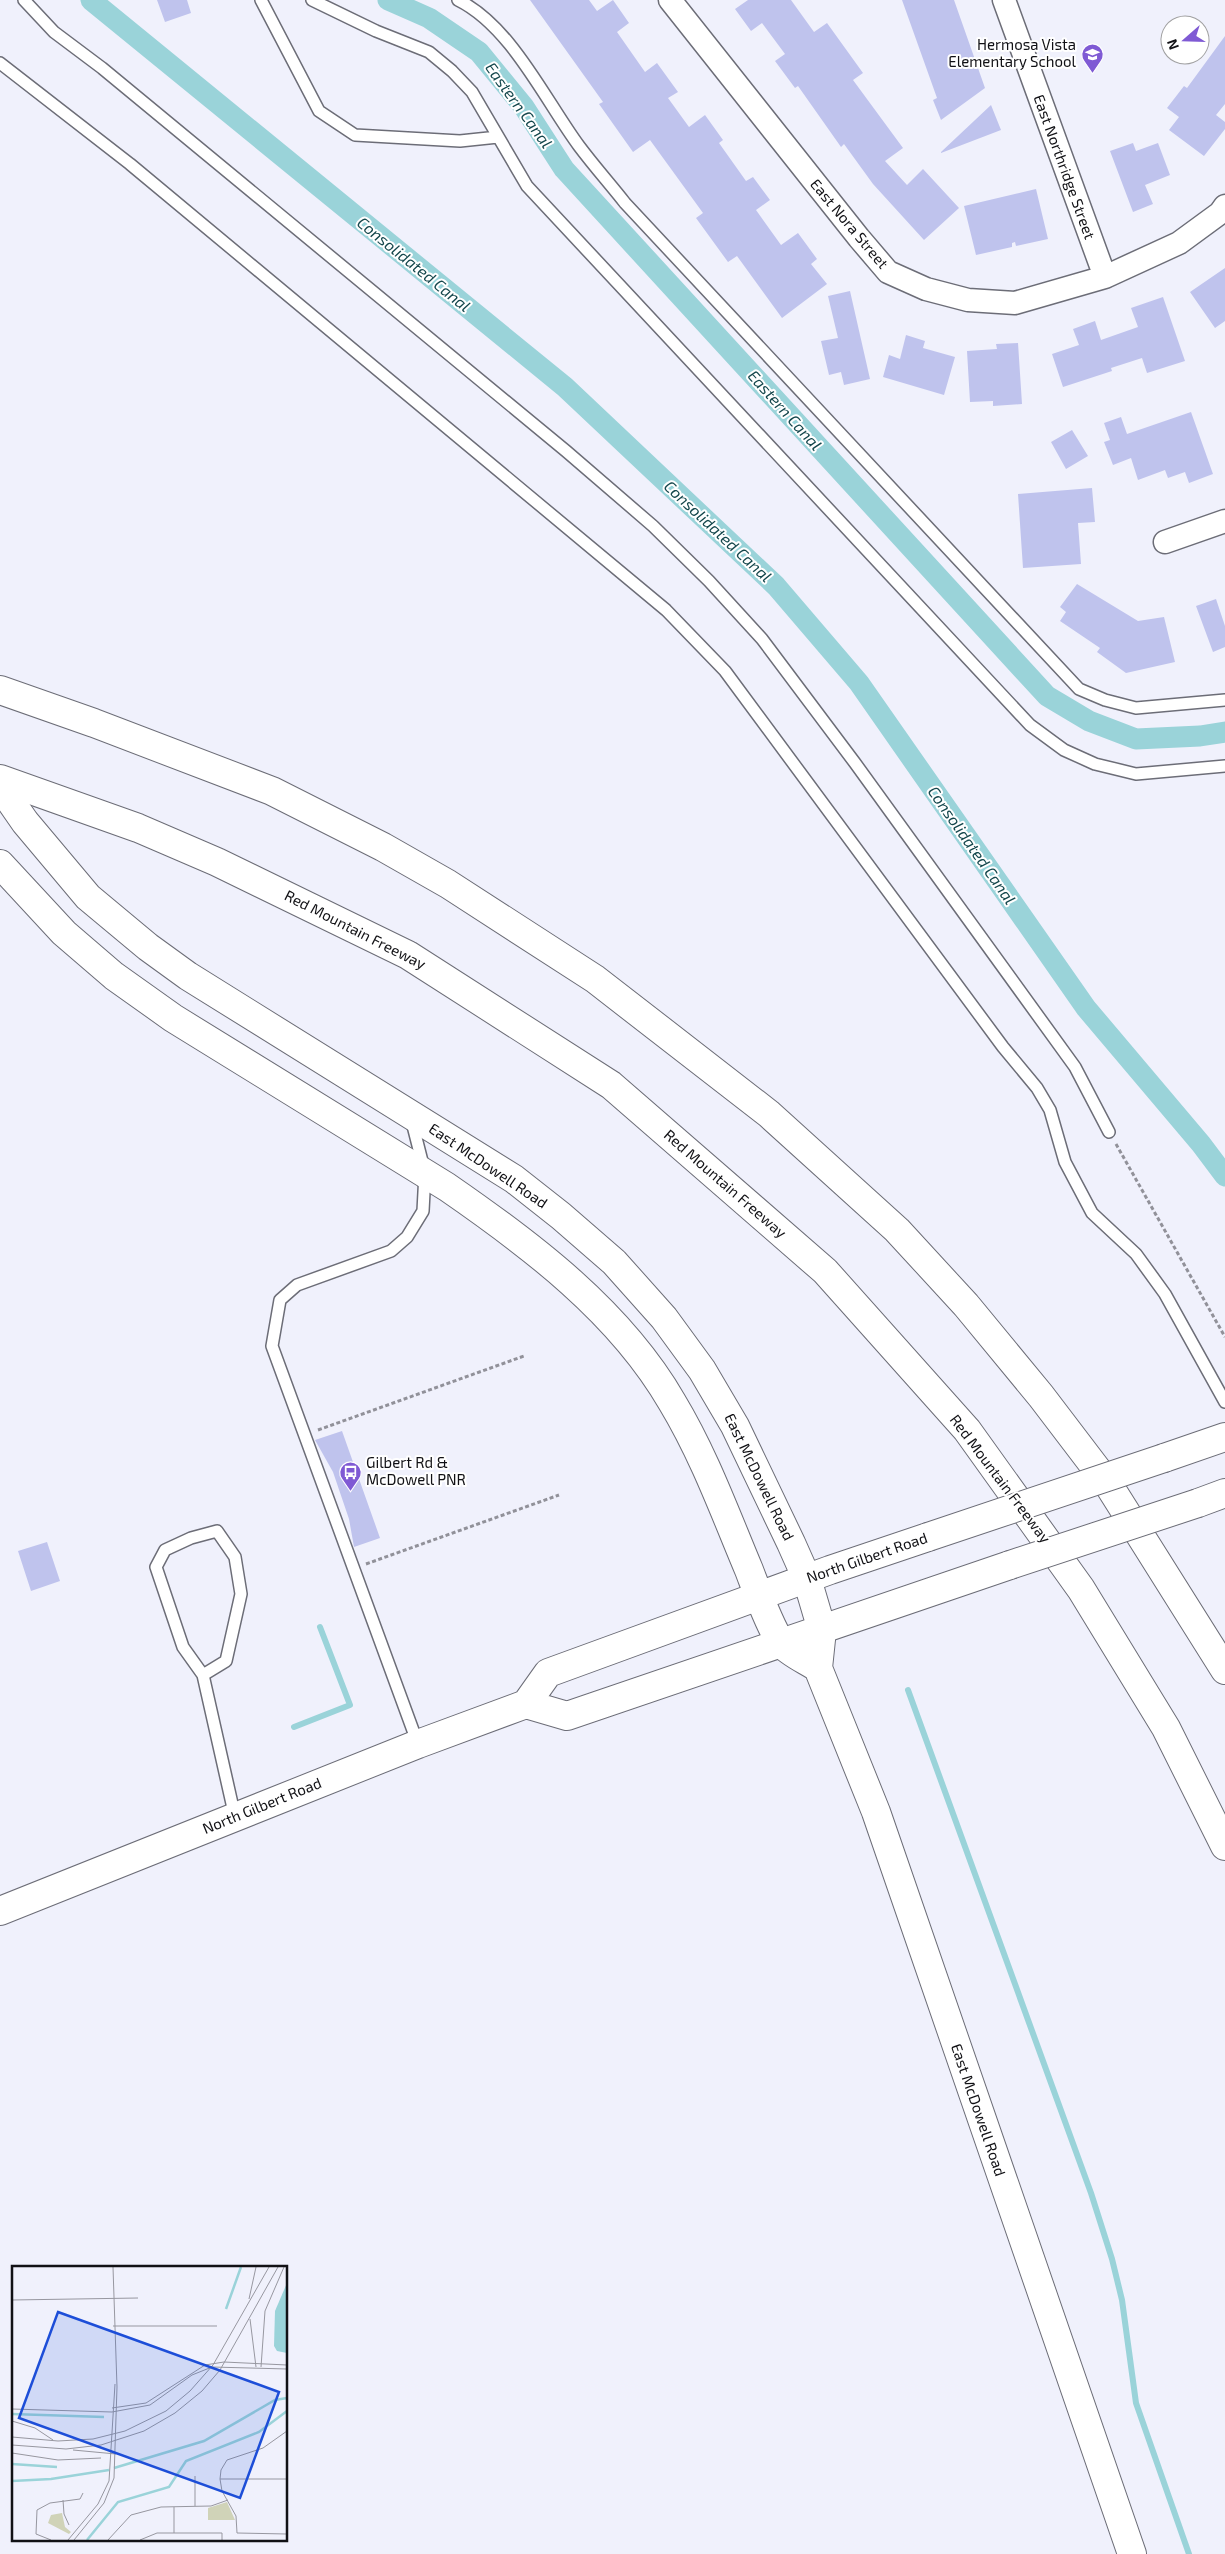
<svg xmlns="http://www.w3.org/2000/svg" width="1225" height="2554" viewBox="0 0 1225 2554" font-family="'Exo 2',sans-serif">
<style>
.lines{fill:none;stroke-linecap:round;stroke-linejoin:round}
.stream{stroke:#9ad3d9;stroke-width:6}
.canal{stroke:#9ad3d9;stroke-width:21}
.building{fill:#bfc3ed}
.lane-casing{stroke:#6c6d77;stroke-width:14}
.street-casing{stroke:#6c6d77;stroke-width:25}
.secondary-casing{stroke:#6c6d77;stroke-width:30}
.primary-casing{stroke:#6c6d77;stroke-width:30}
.highway-casing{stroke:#6c6d77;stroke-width:30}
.path{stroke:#919199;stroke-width:3;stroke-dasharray:4 2.5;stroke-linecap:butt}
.lane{stroke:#fff;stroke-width:11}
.street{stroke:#fff;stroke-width:22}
.secondary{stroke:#fff;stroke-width:28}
.primary{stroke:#fff;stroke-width:28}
.highway{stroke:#fff;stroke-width:28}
.primary-bridge-casing{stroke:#6c6d77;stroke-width:30;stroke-linecap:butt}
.primary-bridge{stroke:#fff;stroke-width:28}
.labels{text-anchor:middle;stroke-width:4;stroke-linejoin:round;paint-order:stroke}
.poi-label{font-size:15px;fill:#111115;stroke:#fff;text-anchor:end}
.street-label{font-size:15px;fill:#111115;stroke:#fff}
.water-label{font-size:16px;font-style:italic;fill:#14474c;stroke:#fff}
.inset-river{fill:none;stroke:#9ad3d9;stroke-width:2.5}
.inset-road{fill:none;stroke:#9797a0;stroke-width:1}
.view{fill:#1d4ed8;fill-opacity:0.15;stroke:#1d4ed8;stroke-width:2.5}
.inset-edge{fill:none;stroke:#111115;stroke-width:2.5}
</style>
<rect width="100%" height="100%" fill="#f0f1fc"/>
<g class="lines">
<path class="stream" d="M908 1690 1091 2193 1112 2259 1122 2300 1136 2403 1189 2554
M294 1727 350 1705 320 1627"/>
<path class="canal" d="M91 0 565 387 776 586 859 683 1086 1008 1201 1144 1225 1176
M388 0 429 18 479 52 524 107 564 169 1047 696 1089 721 1136 739 1200 736 1225 732"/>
</g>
<path class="building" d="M157 0H187L191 13 165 22Z
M530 0H589L597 11 613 0 629 23 617 32 645 72 657 63 678 92 668 98 689 127 705 115 723 140 719 143 746 181 753 177 770 200 756 210 781 245 798 233 817 259 811 264 827 284 782 318 737 256 728 262 696 218 703 213 650 140 633 152 599 104 603 102Z
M748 0H791L814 32 827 23 863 73 853 80 903 148 885 161 907 185 923 169 959 208 924 240 873 184 844 144 841 147 798 86 795 88 775 61 785 54 762 23 751 31 735 9Z
M902 0H954L985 88 941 120 933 100 937 98Z
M1225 36V104L1216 115 1225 122V129L1204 156 1169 130 1179 117 1167 108 1184 86 1187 88Z
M991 105 1001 130 941 153V152Z
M1133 143 1136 151 1158 143 1170 175 1145 185 1153 204 1133 212 1110 151Z
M1036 189 1048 239 1016 246 1015 242 1012 243V247L976 255 964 206Z
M1225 268V321L1215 328 1190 292Z
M850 291 870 379 844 385 841 372 829 375 821 341 838 338 828 296Z
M1163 297 1185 361 1147 373 1142 358 1111 368 1112 371 1063 387 1052 354 1079 345 1073 329 1095 321 1101 340 1138 327 1131 308Z
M906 335 925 341 923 348 955 357 944 395 883 377 889 355 900 359Z
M1018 343 1022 404 993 406V401L970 402 967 351 997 349 996 344Z
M1191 412 1213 474 1189 483 1185 472 1168 478 1165 470 1138 480 1131 458 1113 465 1104 442 1110 440 1104 423 1121 417 1127 434Z
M1072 430 1088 456 1066 469 1051 442Z
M1092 488 1095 522 1078 523 1081 564 1023 568 1018 494Z
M1077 584 1138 621 1164 617 1175 662 1126 673 1097 652 1100 648 1060 621 1066 612 1060 607Z
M1216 599 1225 626V647L1213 652 1196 606Z
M342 1431 380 1538 354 1547 349 1519 333 1472 315 1440Z
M47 1542 60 1581 31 1591 18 1551Z"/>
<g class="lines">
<defs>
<path id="lane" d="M24 0 54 32 102 68 566 451 653 526 709 581 762 639 855 763 1075 1067 1109 1132
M261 0 319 111 355 135 460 141 498 137
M312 0 376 31 429 52 452 71 472 92 527 186 1030 725 1064 750 1095 764 1136 774 1225 766
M458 0C511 26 545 100 579 146 594 166 610 184 625 203L1079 689 1105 700 1136 708 1225 700
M0 63 130 164 666 610 725 671 1003 1047 1037 1088 1050 1110 1065 1162 1092 1213 1136 1254 1165 1294 1225 1402
M411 1118 425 1173 423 1211 407 1237 391 1251 297 1285 280 1300 272 1346 418 1744
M203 1675 226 1661 241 1594 235 1557 217 1531 191 1538 165 1550 156 1567 183 1647 203 1675 235 1817"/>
<path id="street" d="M670 0 859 238 888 272 926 289 968 300 1015 303 1105 277 1179 243 1220 213 1225 206
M1004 0 1105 277
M1165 542 1225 521"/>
<path id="secondary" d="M0 786 25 822 88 897 148 947 188 976 514 1179 561 1216 614 1262 664 1318 702 1370 735 1426 791 1543 807 1579 822 1630 818 1668 876 1812 1132 2554
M0 864 64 933 114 976 173 1018 447 1187C531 1245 620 1312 672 1402 704 1455 725 1513 749 1570 757 1591 769 1625 781 1643 789 1653 808 1661 818 1668"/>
<path id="primary" d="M1164 1458 1225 1437
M1198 1503 1225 1493
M526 1704 567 1716 1010 1565
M0 1911 418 1744 526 1704 548 1673 830 1570 928 1537"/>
<path id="highway" d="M0 690 94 723 272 791 383 847 448 884 595 979 769 1114 897 1230 966 1305 1041 1396 1108 1484 1225 1670
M0 779 138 828 217 862 408 955 611 1085 825 1271 967 1430 1081 1589 1166 1728 1225 1846"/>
</defs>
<use href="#lane" class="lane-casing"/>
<use href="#street" class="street-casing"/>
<use href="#secondary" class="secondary-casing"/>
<use href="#primary" class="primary-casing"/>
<use href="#highway" class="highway-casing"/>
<path class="path" d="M1116 1144 1225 1337
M318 1430 524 1356
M366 1564 559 1495"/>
<use href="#lane" class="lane"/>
<use href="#street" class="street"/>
<use href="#secondary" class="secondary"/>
<use href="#primary" class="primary"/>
<use href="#highway" class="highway"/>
<defs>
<path id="primary-bridge" d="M928 1537 1164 1458
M1010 1565 1198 1503"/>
</defs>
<use href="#primary-bridge" class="primary-bridge-casing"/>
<use href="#primary-bridge" class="primary-bridge"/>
</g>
<defs>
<symbol id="school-pin" viewBox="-11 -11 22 30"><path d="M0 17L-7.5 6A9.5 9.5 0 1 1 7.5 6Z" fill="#7f5ad4" stroke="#fff"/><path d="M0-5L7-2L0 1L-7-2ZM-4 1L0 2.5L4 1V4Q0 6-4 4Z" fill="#fff"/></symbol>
<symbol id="bus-pin" viewBox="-11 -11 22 30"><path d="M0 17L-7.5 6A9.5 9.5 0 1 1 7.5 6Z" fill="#7f5ad4" stroke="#fff"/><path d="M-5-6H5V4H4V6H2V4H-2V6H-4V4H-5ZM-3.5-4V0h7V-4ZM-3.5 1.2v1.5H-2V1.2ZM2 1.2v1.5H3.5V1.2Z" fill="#fff"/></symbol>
</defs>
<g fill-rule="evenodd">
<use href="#school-pin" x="1080" y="42" width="25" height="34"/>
<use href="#bus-pin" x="338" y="1460" width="25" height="34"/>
</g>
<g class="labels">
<g class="poi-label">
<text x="1076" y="50">Hermosa Vista<tspan x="1076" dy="17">Elementary School</tspan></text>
<text x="366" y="1468" text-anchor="start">Gilbert Rd &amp;<tspan x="366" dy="17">McDowell PNR</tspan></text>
</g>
<g class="street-label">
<text transform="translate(1064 167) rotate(70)" y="5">East Northridge Street</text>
<text transform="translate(849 224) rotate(50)" y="5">East Nora Street</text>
<text transform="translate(355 930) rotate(27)" y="5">Red Mountain Freeway</text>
<text transform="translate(488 1166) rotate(34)" y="5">East McDowell Road</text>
<text transform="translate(725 1184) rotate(41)" y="5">Red Mountain Freeway</text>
<text transform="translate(759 1477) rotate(64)" y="5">East McDowell Road</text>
<text transform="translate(1000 1479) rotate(53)" y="5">Red Mountain Freeway</text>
<text transform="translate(867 1558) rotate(-19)" y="5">North Gilbert Road</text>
<text transform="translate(262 1806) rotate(-22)" y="5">North Gilbert Road</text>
<text transform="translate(978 2110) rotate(71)" y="5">East McDowell Road</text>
</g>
<g class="water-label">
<text transform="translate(519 105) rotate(54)" y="6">Eastern Canal</text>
<text transform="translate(414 264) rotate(39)" y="6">Consolidated Canal</text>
<text transform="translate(785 410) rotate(48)" y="6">Eastern Canal</text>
<text transform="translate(718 531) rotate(43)" y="6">Consolidated Canal</text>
<text transform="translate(972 845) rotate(55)" y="6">Consolidated Canal</text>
</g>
</g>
<g transform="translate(12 2266)">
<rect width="275" height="275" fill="#f0f1fc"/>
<path d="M215 236 223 254H196V242ZM50 247 53 261 59 266 57 268 36 257 39 249Z" fill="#d0d3b8"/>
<path d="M275 17V87L265 85 262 80 263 45Z" fill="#9ad3d9"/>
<path class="inset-river" d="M214 43 229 1M0 148 92 151M0 198 45 201M102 202 192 175 263 134 275 132M0 215 39 213 97 204M75 274 106 236 157 221 174 195 247 166 275 145"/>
<path class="inset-road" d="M237 33 244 1M0 34 126 32M238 53 244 101M101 60H205M249 101 253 45 272 1M100 142 134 137 193 99 212 96 275 99M0 143 100 146M100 146 138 139 180 109 200 101 275 103M0 155 23 162 41 174M275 165 251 182 215 194 209 204 208 213 210 225 224 250 225 267 275 268M0 171 46 175 81 173 113 165 154 145 178 125 201 99 257 1M0 179 54 183 89 179 132 165 163 147 190 125 208 104 266 1M61 184 104 188M0 187 46 194 89 192M208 213H275M51 234 52 248 57 259M183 240V210M162 267V241M39 274 24 268 25 244 38 237 68 233 71 227M56 274 86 238 97 215 103 118M62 274 92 237 102 212 105 121 101 1M96 274 119 249 149 241 199 240 216 234M128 274 145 267H210V274"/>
<path class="view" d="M46 46 267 126 228 232 7 152Z"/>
<rect width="275" height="275" class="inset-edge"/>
</g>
<g transform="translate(1185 40) rotate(250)"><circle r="24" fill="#ffffff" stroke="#a0a0a1"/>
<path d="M0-4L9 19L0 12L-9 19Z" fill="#7f5ad4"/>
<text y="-8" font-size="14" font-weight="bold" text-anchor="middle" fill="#111115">N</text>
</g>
</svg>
